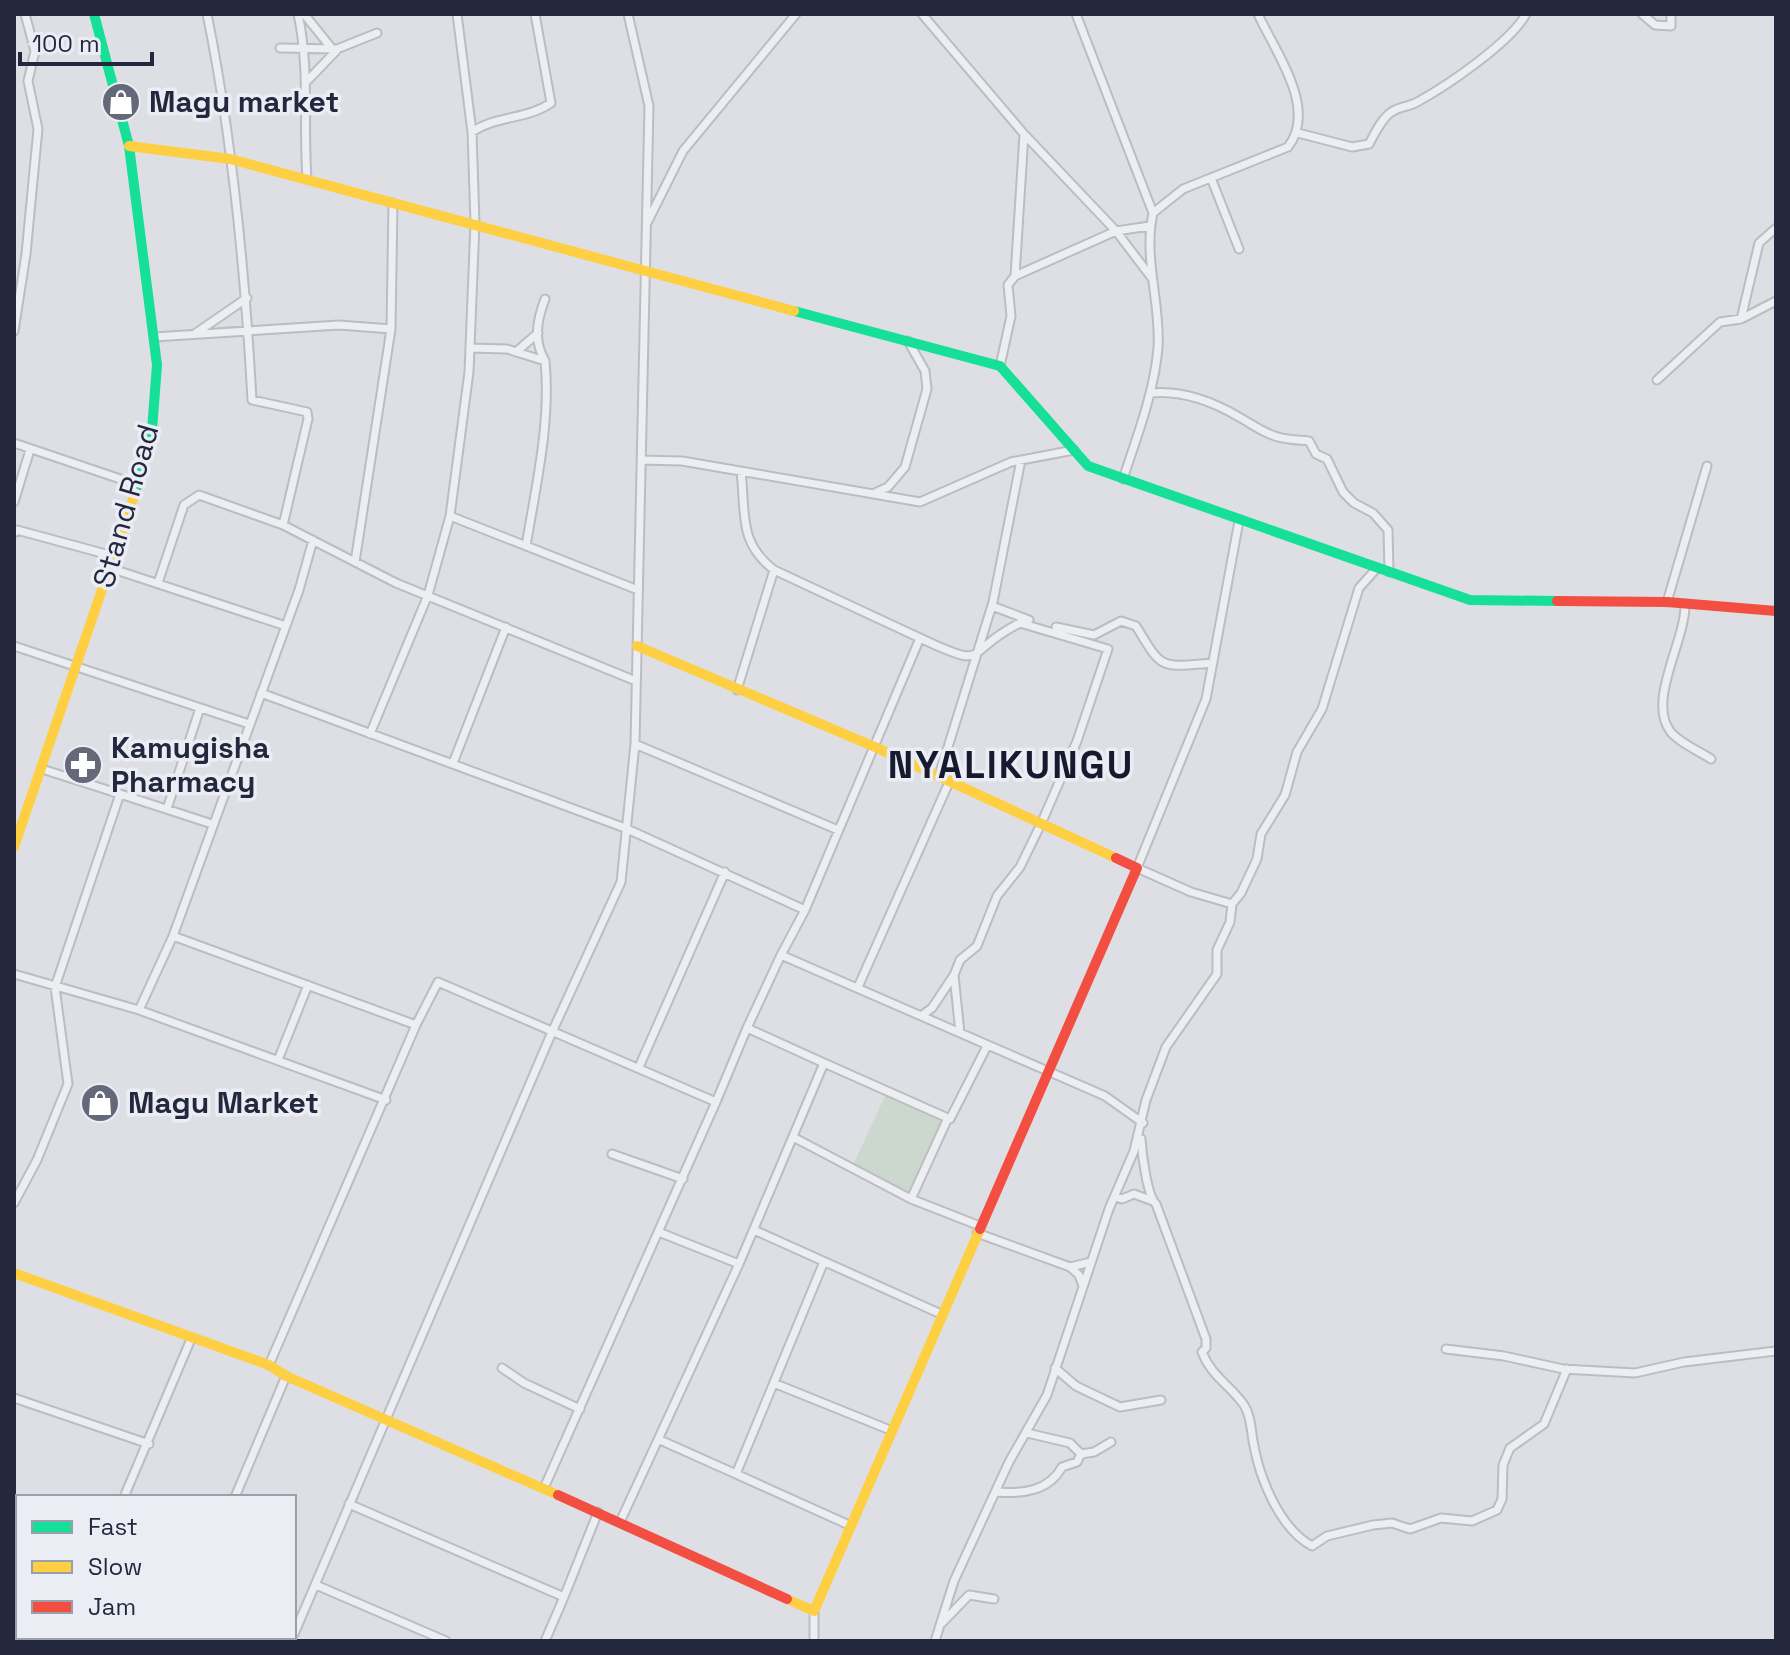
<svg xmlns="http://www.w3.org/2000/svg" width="1790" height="1655" viewBox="0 0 1790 1655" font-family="'Space Grotesk',sans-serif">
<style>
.green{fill:#ccd8ce}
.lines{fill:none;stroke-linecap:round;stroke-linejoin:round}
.street-casing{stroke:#bcbdc2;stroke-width:11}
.street{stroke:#edeef1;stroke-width:7}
.fast{stroke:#16e098;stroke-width:10}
.slow{stroke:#ffcf43;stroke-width:10}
.jam{stroke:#f24e42;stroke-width:10}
.labels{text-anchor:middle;stroke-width:7;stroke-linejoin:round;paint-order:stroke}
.poi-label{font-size:30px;font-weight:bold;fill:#24283f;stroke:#ebedf5;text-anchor:start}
.street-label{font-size:30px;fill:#24283f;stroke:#ebedf5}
.district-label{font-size:38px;font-weight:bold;letter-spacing:2px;fill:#171a2f;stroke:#ebedf5}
</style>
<rect width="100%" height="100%" fill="#dedfe4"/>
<path class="green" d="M886 1094 948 1118 911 1194 853 1165Z"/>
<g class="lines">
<defs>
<path id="street" d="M207 14C233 141 245 271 252 400L307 412 308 419 283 525
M298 14C310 69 303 123 307 179
M304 14 333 50
M922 14 1024 134 1116 231 1151 277
M1076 14 1153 213
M1642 14 1655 25 1671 26V14
M280 48 337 49 377 33
M308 80 336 51
M472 132C497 115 526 120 551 103L535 14
M1298 133 1352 147 1369 144C1375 133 1381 120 1390 113 1399 106 1410 107 1419 101 1448 85 1511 42 1526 14
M1211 178 1239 249
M647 223 683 151 796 14
M1015 276 1024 134
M545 299C537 320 533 340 545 361
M1741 319 1759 243 1776 228
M14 331 26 254 38 129 28 81 35 51 25 14
M196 333 247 298
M154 337 339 325 391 329
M470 348 507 349 545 361C551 421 536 486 526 546
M516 352 538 333
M1000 366 1011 316 1008 285 1015 276 1116 231 1150 226
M1657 380 1720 322 1741 319 1776 301
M1150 393C1181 390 1212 401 1239 417 1252 424 1263 433 1278 437 1288 440 1299 440 1309 441L1316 454 1327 459 1343 492 1354 503 1373 513 1388 530 1389 572
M14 443 138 485
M641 460 682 461 920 502 1011 462 1074 450
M741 472C746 514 738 542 774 570L920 638 805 910 781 955 1105 1096 1143 1123
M1123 479C1137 436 1154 393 1158 348 1161 304 1143 258 1153 213L1183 189 1288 147C1318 108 1275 52 1258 14
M875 493 888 487 905 467 927 389 925 371 908 341
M14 502 30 450
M450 516 638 590
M14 533 17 530 113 556
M355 562 391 329 393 203
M110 568 286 626
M158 583 184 505 199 495 283 525 396 583 636 681
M1667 602 1707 466
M1685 604C1686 640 1647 700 1670 731 1678 742 1699 751 1711 759
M992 606 1029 620
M1056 627 1094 635 1121 621 1136 626C1163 671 1160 667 1213 663
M920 638C992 672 961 652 1020 623L1108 649 1077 741 1041 824 1020 867 997 896 977 946 960 960 954 975 960 1033
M14 646 249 724
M737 690 774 570
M261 693 625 828 805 910
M370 734 428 595 450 516 469 372 475 223 472 132 457 14
M635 744 838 830
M453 763 506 627
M939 776 993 602 1021 460
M120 794 212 824
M167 809 200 708
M1232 904 1191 892 1137 868 1206 699 1239 521
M173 936 416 1025
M14 974 139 1010 173 936 299 590 313 540
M858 987 950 780
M139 1010 386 1100
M921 1016 932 1008 954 975
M278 1060 308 985
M824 1063 950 1119 987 1046
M639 1067 725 872
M716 1102 747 1028
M793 1137 911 1199 980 1226
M1141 1139C1142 1153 1147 1196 1156 1204L1206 1339V1348L1202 1352C1211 1376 1231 1386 1244 1405 1251 1416 1251 1429 1253 1441 1259 1477 1279 1528 1312 1546L1327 1536 1373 1525 1392 1523 1410 1529 1441 1518 1472 1521 1497 1510 1502 1499 1503 1465 1510 1448 1544 1424 1567 1369
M612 1154 683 1179
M1115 1197 1122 1199 1134 1194 1153 1201
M911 1199 948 1118
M14 1203 37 1160 68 1084 55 987 120 794 42 769
M754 1230 941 1314
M977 1233 1070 1267 1079 1275 1083 1286
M739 1264 824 1063 747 1028 781 955
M823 1264 736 1474 849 1525
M1070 1267 1091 1262
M1446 1349 1504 1356 1563 1369 1635 1373 1684 1362 1776 1351
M269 1365 416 1025 438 982 716 1102 544 1488
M502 1368 524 1383 580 1409
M1055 1368 1076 1386 1120 1407 1161 1400
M776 1384 890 1430
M14 1398 149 1444
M1027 1433 1070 1443 1081 1454 1094 1452 1111 1442
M660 1440 736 1474
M997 1492C1023 1494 1049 1491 1062 1467L1077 1462 1081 1454
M124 1497 191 1339
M235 1497 286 1376
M349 1504 564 1597 598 1512
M14 1506 18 1508
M620 1522 739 1264 661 1233
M316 1585 446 1641
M814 1611V1641
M942 1623 969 1595 994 1599
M294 1634 552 1032 621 882 635 744 649 106 628 14
M256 1637 266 1641
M64 1641 65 1637
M172 1641 174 1637
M545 1641 564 1597
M935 1641 954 1581 1009 1462 1047 1395 1109 1209 1134 1151 1146 1100 1166 1047 1217 974V950L1230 922 1232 904 1241 893 1257 859 1261 834 1285 795 1297 752 1322 709 1359 588 1377 568"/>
</defs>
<use href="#street" class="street-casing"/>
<use href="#street" class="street"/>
<path class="fast" d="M94 14 129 146 157 365 152 430 135 493
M794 311 1000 366 1088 466 1470 600 1557 601"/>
<path class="slow" d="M129 146 230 159 794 311
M637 646 875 747 1116 858
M14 847 135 493
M14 1273 269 1365 286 1376 558 1495
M787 1599 814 1611 980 1229"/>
<path class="jam" d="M1557 601 1667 602 1776 611
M980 1229 1137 868 1116 858
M558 1495 787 1599"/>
</g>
<defs>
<symbol id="shop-disc" viewBox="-11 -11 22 22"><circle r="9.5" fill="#656879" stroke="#ebedf5"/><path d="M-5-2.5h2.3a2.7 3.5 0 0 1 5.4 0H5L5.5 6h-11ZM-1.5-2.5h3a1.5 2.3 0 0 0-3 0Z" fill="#fff"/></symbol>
<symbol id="pharmacy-disc" viewBox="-11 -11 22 22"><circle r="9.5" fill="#656879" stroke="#ebedf5"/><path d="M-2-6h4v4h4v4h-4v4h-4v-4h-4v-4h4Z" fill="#fff"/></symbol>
</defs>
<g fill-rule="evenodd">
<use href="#shop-disc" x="99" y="80" width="44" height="44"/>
<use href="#pharmacy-disc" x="61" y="743" width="44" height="44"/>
<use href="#shop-disc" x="78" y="1081" width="44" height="44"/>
</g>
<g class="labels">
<g class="poi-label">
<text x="149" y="112">Magu market</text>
<text x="111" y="758">Kamugisha<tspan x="111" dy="34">Pharmacy</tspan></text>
<text x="128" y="1113">Magu Market</text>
</g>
<g class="street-label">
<text transform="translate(126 506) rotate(-74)" y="10">Stand Road</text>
</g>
<g class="district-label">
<text x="1011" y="778">NYALIKUNGU</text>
</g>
</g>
<rect width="1790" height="1655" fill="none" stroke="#24283f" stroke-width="32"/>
<rect x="16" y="1495" width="280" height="144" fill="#ebedf5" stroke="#9b9eac" stroke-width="2"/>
<rect x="32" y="1521" width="40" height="12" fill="#16e098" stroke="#9b9eac" stroke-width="2"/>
<text x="88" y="1535" font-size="24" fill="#24283f">Fast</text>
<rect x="32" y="1561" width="40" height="12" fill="#ffcf43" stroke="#9b9eac" stroke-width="2"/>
<text x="88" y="1575" font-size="24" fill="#24283f">Slow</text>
<rect x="32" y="1601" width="40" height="12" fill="#f24e42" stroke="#9b9eac" stroke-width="2"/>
<text x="88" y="1615" font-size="24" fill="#24283f">Jam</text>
<path d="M20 52v12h132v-12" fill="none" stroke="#24283f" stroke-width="4"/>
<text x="32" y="52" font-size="24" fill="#24283f" stroke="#ebedf5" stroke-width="6" paint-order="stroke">100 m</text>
</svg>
